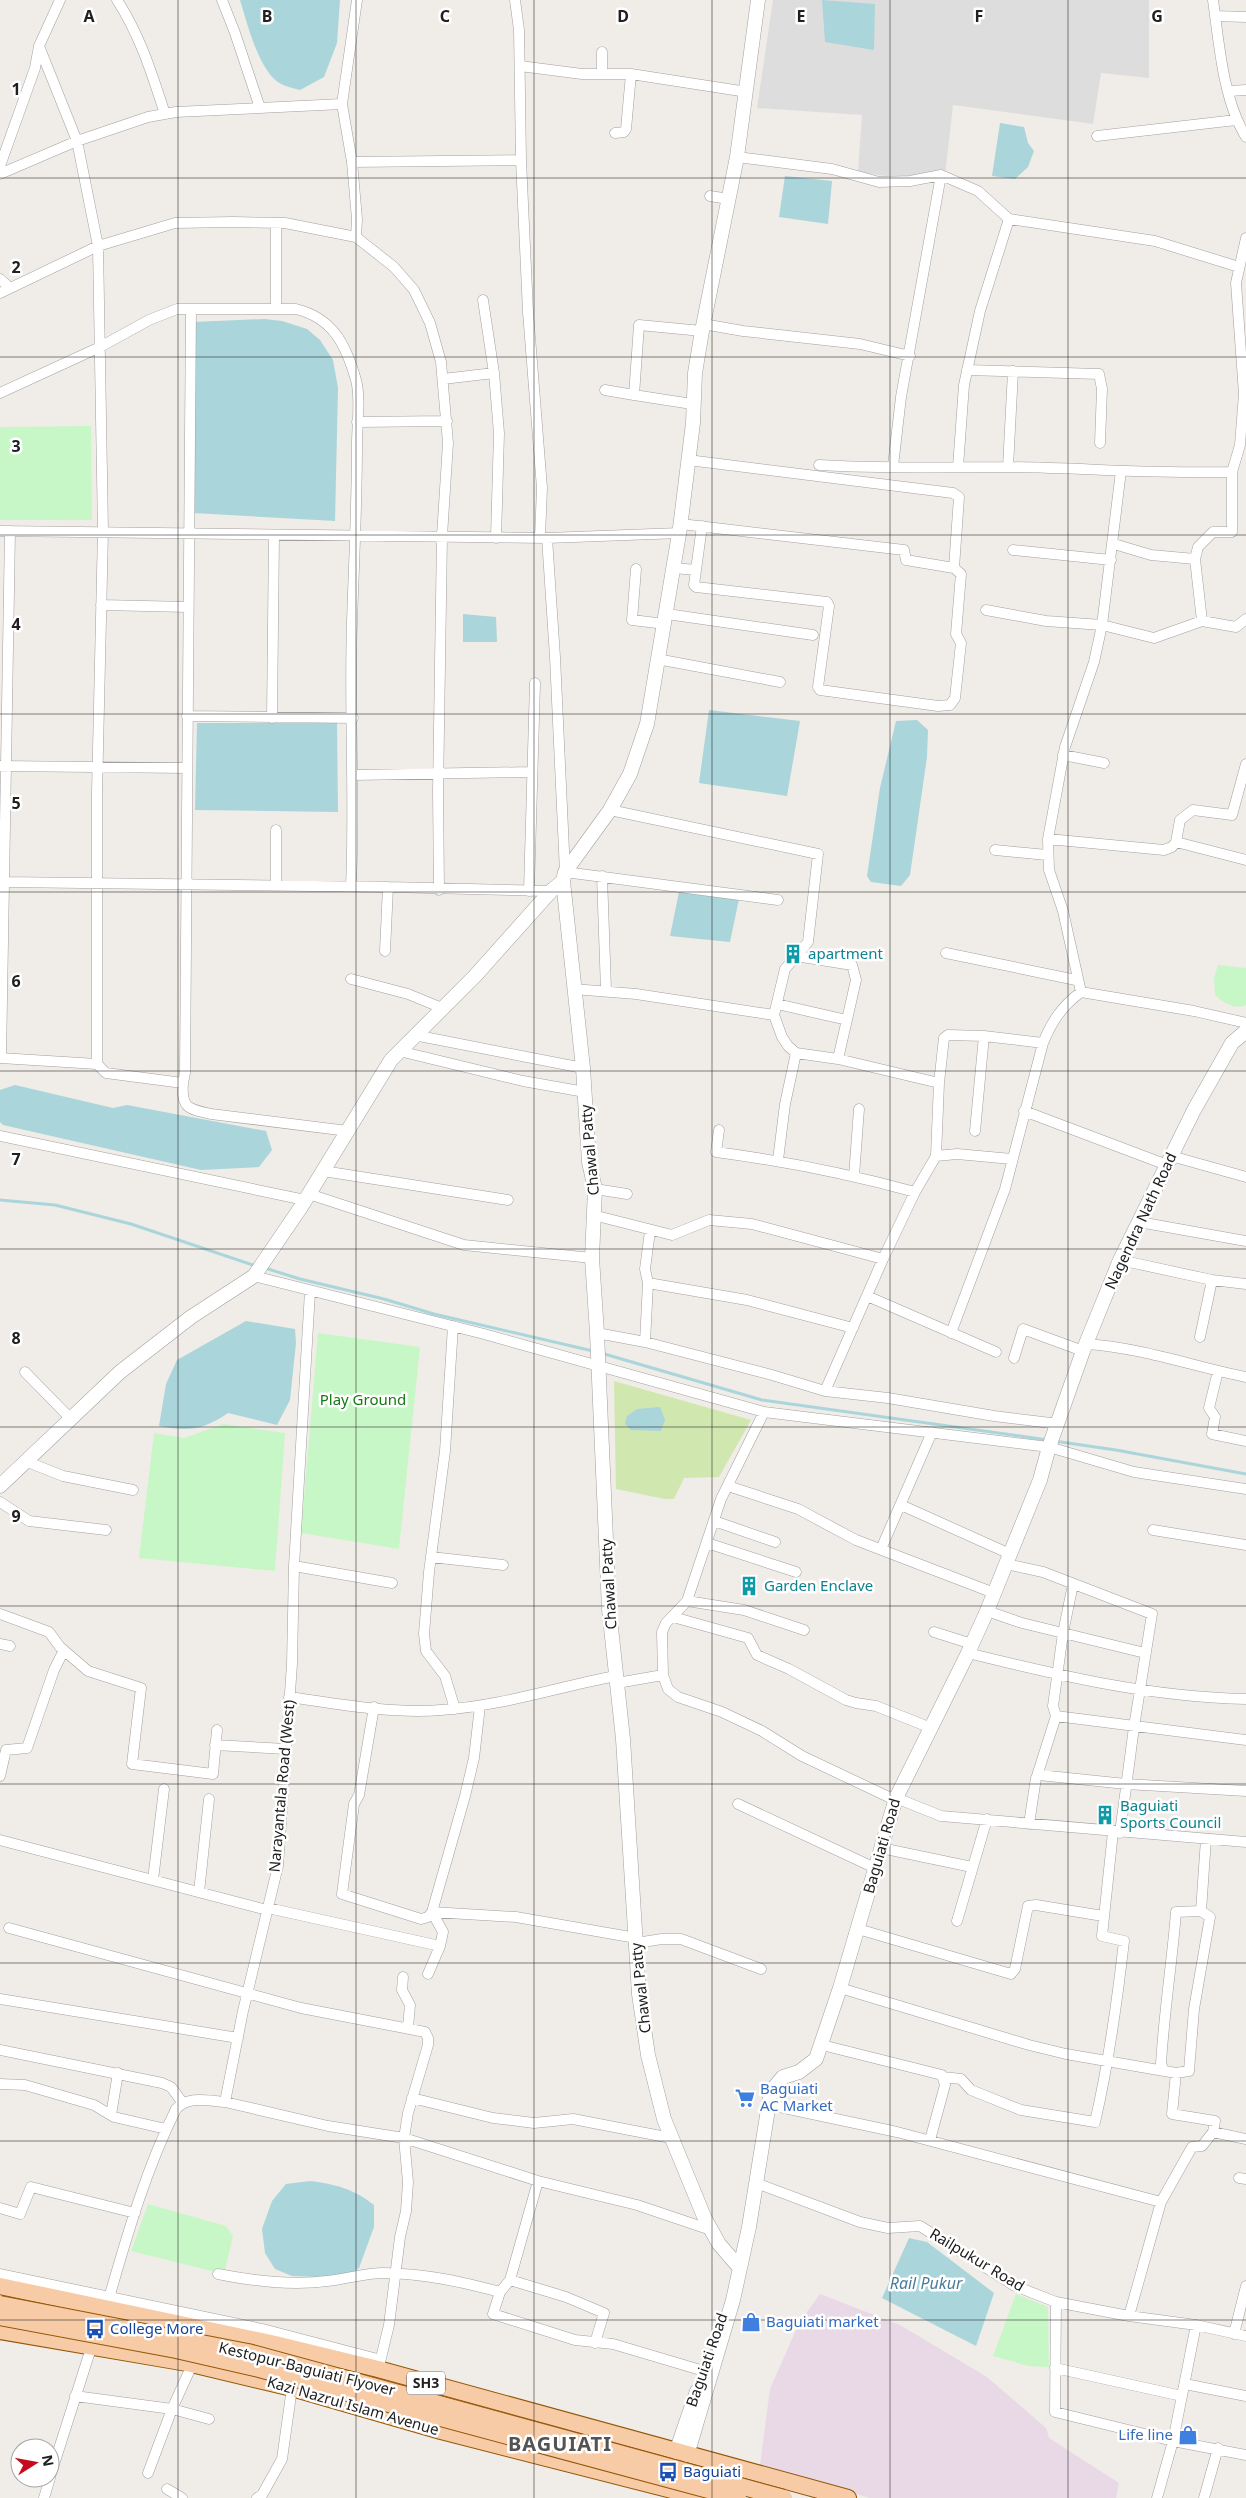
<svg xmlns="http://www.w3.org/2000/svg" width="1246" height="2498" viewBox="0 0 1246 2498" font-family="'Noto Sans',sans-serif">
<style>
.residential{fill:#dedddd}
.industrial{fill:#e9d9e7}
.grass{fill:#d1e7b0}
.park{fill:#c8f7c7}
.water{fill:#aad5db}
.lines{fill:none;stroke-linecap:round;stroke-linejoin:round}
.stream{stroke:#aad5db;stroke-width:3}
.minor-casing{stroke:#a1a1a1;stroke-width:11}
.tertiary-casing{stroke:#a1a1a1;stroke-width:15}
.primary-casing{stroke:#945708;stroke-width:18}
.minor{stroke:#fff;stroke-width:10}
.tertiary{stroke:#fff;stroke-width:14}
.primary{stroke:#f7cba5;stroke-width:16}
.primary-bridge-casing{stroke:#945708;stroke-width:18;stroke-linecap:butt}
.primary-bridge{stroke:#f7cba5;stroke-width:16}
.grid{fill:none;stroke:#202020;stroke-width:1;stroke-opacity:0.55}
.labels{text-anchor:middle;stroke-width:5;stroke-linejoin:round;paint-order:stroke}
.shield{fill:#fff;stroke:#636363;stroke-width:1}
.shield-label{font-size:14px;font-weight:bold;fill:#202020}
.culture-label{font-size:15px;fill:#0d838f;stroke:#fff;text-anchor:start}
.street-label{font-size:15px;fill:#202020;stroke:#fff}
.park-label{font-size:15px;fill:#147a12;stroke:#fff}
.shop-label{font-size:15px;fill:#366cbe;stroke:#fff;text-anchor:start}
.transit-label{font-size:15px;fill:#164399;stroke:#fff;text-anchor:start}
.water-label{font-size:16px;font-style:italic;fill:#4a7b9c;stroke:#fff}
.district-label{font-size:20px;font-weight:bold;letter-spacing:1px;fill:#535353;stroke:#fff}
.grid-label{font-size:16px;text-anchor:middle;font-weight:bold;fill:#202020;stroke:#fff;stroke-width:5;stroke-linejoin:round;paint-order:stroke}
</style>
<rect width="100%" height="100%" fill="#f0ece7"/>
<path class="residential" d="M773 0H1149V78L1101 73 1093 124 953 105 944 184 858 172 862 115 757 108Z"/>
<path class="industrial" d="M820 2294 900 2325 987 2377 1046 2428 1049 2438 1119 2483 1116 2498H870L760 2465 770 2389 799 2323Z"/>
<path class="grass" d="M614 1381 751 1420 719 1477 684 1478 674 1499H665L616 1489Z"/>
<path class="park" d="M91 426 92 520H0V427Z
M1218 965 1246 968V1005C1234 1010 1224 1003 1215 995L1214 978Z
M318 1333 420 1347 399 1549 301 1533Z
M224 1424 285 1433 275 1571 139 1558 154 1433 184 1438Z
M148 2204 226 2226 233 2236 224 2274 131 2251Z
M1016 2294 1048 2307 1049 2367 1029 2366 993 2356Z"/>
<path class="water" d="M240 0H340L337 43 324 77 300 90C294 88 287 87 281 84 259 73 247 22 240 0Z
M822 0 875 4 874 50 825 42Z
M1000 123 1024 127 1028 143 1034 151 1028 167 1015 179 992 176Z
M785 176 832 181 828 224 779 217Z
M264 319 282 321 307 329 320 340 333 360 338 388 335 521 193 513V322Z
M463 614 496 617 497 642H463Z
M709 710 800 721 787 796 699 783Z
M917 720 928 730 927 757 910 875 901 886 871 882 867 876 880 788 896 721Z
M197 723H337L338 812 195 810Z
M679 892 739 899 730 942 670 936Z
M15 1085 113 1108 127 1105 266 1131 272 1150 259 1167 201 1170 3 1125 0 1122V1090Z
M246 1321 295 1329 296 1343 290 1400 277 1425 228 1413C204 1430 187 1432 159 1426L166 1384 177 1360Z
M660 1407 665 1420 661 1431 631 1430 625 1424 627 1416 637 1409Z
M310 2181C335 2184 354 2189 374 2205V2227L359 2268 344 2278 292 2276 275 2269 265 2253 262 2229 272 2201 286 2184Z
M909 2238 927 2242 994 2293 976 2346 882 2298Z"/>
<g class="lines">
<path class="stream" d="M0 1200 55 1205 131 1224 256 1266
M265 1268 300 1279 384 1299 434 1314 593 1351
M601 1353 762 1400 1048 1440
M1054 1441 1116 1450 1246 1474"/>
<defs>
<path id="minor" d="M117 0C140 35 152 74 165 114
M222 0 235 33 260 108
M515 0 519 30 521 160 528 312 542 488 540 537
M1213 0C1219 43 1223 100 1246 137
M1215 16 1246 17
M39 46 77 141 98 246 103 531 97 793V1064L106 1073 183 1083 185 1073 191 309
M602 52V73
M520 66 582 74H631L747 92
M1229 91 1246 90
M615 133 624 132 626 129 631 74
M1097 136 1236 120
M737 157 832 169 879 182 910 181 941 175 978 191 1009 219
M352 162 521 160
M0 166 35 68 39 46 60 0
M0 174 77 141 148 117 176 112 342 104
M710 196 729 199
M276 223V309
M356 237 357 219 352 162 342 104 357 0
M0 279 10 288
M0 293 98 246 175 223 233 222 285 223 356 237 394 267 414 290 430 323 441 362 448 443 442 536 438 792 439 890
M703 324 743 331 860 344 910 356
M967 370 1099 374 1102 389 1100 443
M494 373 499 433 496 538
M443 379 494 373 483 300
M605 390 634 395 639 325 702 331
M0 393 100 347 149 320 177 309H296C333 318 346 345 356 380 361 399 357 424 357 444 357 503 354 562 352 622 349 710 355 798 351 886
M634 395 692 404
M357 422 447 421
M819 465C882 469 946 467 1009 467 1083 468 1157 474 1232 472
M893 466 901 397 941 175
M958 467 964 385 980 311 1009 219 1155 241 1239 267
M1008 467 1013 371
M681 524 904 550 906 560 954 568
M0 531 547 538 680 533
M547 538 555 657 565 872 778 900
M1114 544 1151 555 1195 559 1198 547 1213 532H1232V472L1240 445 1244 394 1236 283 1246 238
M1013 550 1111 560
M1195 559 1202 621
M674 568 696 570 694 585 696 587 827 602 829 606 818 687 820 690 938 706 950 705 955 698 961 643 956 634 961 574 954 568 959 497 953 493 688 460
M636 569 632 620 665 624
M696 570 702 526
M101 605 188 607
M986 610 1046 621 1102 625 1154 638 1202 621 1236 627 1246 619
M667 614 813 635
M657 659 780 682
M187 716 353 718
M272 718 274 535
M1063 755 1104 763
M1246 764 1232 815 1193 810 1180 820 1176 842 1246 860
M0 766 186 768
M353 775 531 772
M610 810 818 854 808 942 785 969 774 1015 782 1037 788 1046 796 1053 785 1104 778 1160
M276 830V886
M1048 839 1164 850 1172 847 1176 842
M995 850 1047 855
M602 876 606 990
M5 882 388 887 551 891
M529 891 535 683
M385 951 388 887
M946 953 1076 980
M796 956 852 965 856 980 838 1059
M351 979 408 994 442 1008
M573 989 636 994 774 1015
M1081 992 1063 911 1049 870 1048 839 1065 747 1094 662 1102 625 1121 471
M777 1004 847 1020
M414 1035 583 1068
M399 1051 523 1081 585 1092
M796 1053 838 1059 939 1083 936 1156 915 1192 883 1259 825 1391
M0 1058 97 1064
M1 1058 10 531
M183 1083C181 1108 188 1109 211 1114L348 1131
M939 1083 944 1038 948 1035 984 1036 1043 1043
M1024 1111 1167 1165
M719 1130 716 1152C784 1161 849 1174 915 1192
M975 1131 984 1036
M0 1136 305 1200
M936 1156 957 1154 1012 1159
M1171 1156 1246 1177
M323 1171 508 1200
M854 1176 859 1109
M595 1189 627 1194
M309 1194 464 1245 592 1258
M593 1215 672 1235 709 1220 752 1224 883 1259
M1139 1222 1246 1241
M1120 1260 1212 1280 1246 1284
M254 1276 484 1334 764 1412 1049 1447 1134 1472 1246 1489
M648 1283 747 1300 853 1328
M867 1296 996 1352
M453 1326 445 1451 429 1572 424 1634 426 1651 445 1676 455 1709
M597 1333 645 1342 772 1375 825 1391 888 1398 994 1416 1059 1424
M951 1333 1005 1189 1043 1043C1052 1021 1062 1006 1081 992L1194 1011 1246 1023
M1200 1337 1212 1280
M645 1342 648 1283 645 1269 650 1231
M1087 1344C1142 1348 1192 1366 1246 1377
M1014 1358 1023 1329 1083 1351
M1218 1371 1209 1408 1215 1417 1212 1434 1246 1441
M25 1372 70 1418
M764 1412 721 1499 687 1601 666 1623 662 1632 663 1675 668 1689 678 1697 722 1712 762 1731 802 1756 895 1800
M25 1461 63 1476 133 1490
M728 1486 798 1509 856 1540 994 1593
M0 1502 29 1521 106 1530
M901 1505 1010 1554
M714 1521 775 1542
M1153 1530 1246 1545
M707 1543 796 1572
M881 1549 932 1432
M431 1557 503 1565
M1006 1564 1043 1572 1152 1614 1134 1727 1120 1833
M294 1566 392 1583
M1073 1584 1063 1633 1053 1706 1056 1716 1246 1740
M687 1601 744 1610 804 1630
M987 1611 1022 1623 1145 1653
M0 1614 49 1632 60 1647 88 1671 141 1688 132 1764 213 1774 217 1730
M673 1617 748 1638 757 1655 789 1669 846 1700 856 1703 876 1706 931 1728
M934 1632 972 1644
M0 1644 10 1646
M968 1653C1060 1676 1151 1697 1246 1699
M617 1683 663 1675
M289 1697C338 1704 391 1714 441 1710 502 1706 557 1687 616 1676
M480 1706 474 1758 465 1796 432 1912 516 1917 636 1938
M374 1707 359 1795 354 1804 342 1894 421 1919 428 1917 432 1912 443 1932 440 1946 428 1974
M215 1745 286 1749
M0 1776 6 1750 27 1748 54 1670 64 1650
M1037 1776 1056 1716
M896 1798 941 1816 1246 1842
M738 1804 875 1868
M1029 1824 1036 1778 1039 1775 1126 1784 1246 1791
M0 1840 267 1910
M881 1848 972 1867
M153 1880 164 1789
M199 1892 209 1799
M268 1908 440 1946
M957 1921 987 1819
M9 1928 301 2008 425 2032 428 2038V2045L408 2113 404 2138 408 2182 406 2211 400 2237 389 2325 380 2362
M858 1929 1011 1974 1015 1969 1028 1906 1036 1905 1103 1916
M636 1943 662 1939H681L761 1969
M403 1977 402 1990 410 2005 408 2027
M840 1988 1029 2045 1066 2054 1176 2073 1189 2071 1194 2009 1210 1917 1201 1911 1206 1839
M0 1999 238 2038
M822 2045 942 2075 945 2085 930 2140
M0 2050 162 2083 171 2087 182 2102
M1164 2071 1161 2064C1164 2012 1172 1963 1176 1912L1201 1911
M1176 2073 1172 2114 1215 2121 1213 2132 1246 2139
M943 2077 961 2079 971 2090 1021 2110 1095 2122C1109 2062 1117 2003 1124 1941L1102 1936 1113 1832
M0 2084 25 2085 94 2105 114 2117 166 2129
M412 2098 493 2118 534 2123 573 2119 671 2138
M225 2102 328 2126 404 2138 538 2181 637 2205 711 2230
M770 2105 897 2132 1161 2202
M111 2115 118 2073
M1239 2178 1246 2179
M538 2181 510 2280 500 2292 493 2314 575 2340 613 2344 704 2371
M756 2183 860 2222 888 2228 920 2226 1015 2286 1056 2302 1129 2316 1196 2325 1246 2336
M0 2208 20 2214 31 2187 135 2213
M218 2274C254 2281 291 2286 327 2281 346 2279 365 2273 384 2273 427 2274 458 2281 500 2292
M510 2280 566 2297 604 2313 595 2343
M1056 2302 1055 2412 1173 2441 1246 2455
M107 2305C126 2239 145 2171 176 2109 189 2095 208 2101 225 2102L243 2011 278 1866 292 1664 294 1566 310 1291
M1129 2316 1161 2202 1192 2147 1202 2146 1213 2132
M1234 2334 1246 2286
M1055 2368 1182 2396
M1185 2384 1246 2396
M75 2396 172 2409 209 2419
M148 2473 172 2409 192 2365
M50 2477 93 2342
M167 2489 182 2498
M44 2498 50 2478
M257 2498 262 2495 282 2459 292 2388
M1157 2498 1173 2441 1196 2325
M1204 2498 1218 2448"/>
<path id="tertiary" d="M563 881 583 1068 589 1162 595 1189 592 1258 597 1333 609 1609 623 1739 639 1994 648 2055 664 2119 705 2219 719 2244 739 2267
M0 1486 120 1372 191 1317 254 1276 301 1207 391 1060 475 976 551 891 563 881 565 872 610 810 630 774 647 724 680 528 693 423 695 373 702 331 737 157 758 0
M0 2276 262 2331 377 2361
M676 2452 697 2391
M687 2455 733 2300 749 2227 771 2091 783 2077 799 2072 816 2059 840 1988 896 1798 968 1653 987 1611 1040 1480 1049 1447 1083 1351 1120 1260 1194 1110 1232 1043 1246 1031"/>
<path id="primary" d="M0 2286 271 2343 378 2369 848 2498
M0 2331 187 2363 292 2388 441 2431 703 2498"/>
</defs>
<use href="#minor" class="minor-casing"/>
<use href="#tertiary" class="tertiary-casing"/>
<use href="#primary" class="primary-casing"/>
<use href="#minor" class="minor"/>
<use href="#tertiary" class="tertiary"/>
<use href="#primary" class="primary"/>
<defs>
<path id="primary-bridge" d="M0 2304 248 2352 784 2498
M0 2317 176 2350 259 2369 738 2498"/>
</defs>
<use href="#primary-bridge" class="primary-bridge-casing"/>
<use href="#primary-bridge" class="primary-bridge"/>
</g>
<path class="grid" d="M178 0V2498M356 0V2498M534 0V2498M712 0V2498M890 0V2498M1068 0V2498M0 178H1246M0 357H1246M0 535H1246M0 714H1246M0 892H1246M0 1071H1246M0 1249H1246M0 1427H1246M0 1606H1246M0 1784H1246M0 1963H1246M0 2141H1246M0 2320H1246"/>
<defs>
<symbol id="building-bare" viewBox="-9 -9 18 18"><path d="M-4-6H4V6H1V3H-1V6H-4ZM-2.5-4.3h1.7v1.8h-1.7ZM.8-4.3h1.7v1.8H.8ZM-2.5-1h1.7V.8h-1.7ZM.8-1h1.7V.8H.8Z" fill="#0f9aa8" stroke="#fff" stroke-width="2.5" paint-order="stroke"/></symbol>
<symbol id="supermarket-bare" viewBox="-9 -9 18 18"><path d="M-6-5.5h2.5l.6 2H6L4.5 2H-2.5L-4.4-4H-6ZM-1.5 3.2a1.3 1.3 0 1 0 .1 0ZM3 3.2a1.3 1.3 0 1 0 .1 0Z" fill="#3f7fe0" stroke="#fff" stroke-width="2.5" paint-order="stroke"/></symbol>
<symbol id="shop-bare" viewBox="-9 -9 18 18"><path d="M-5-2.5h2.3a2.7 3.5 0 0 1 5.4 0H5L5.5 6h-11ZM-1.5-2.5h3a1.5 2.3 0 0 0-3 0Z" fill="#3f7fe0" stroke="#fff" stroke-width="2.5" paint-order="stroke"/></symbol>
<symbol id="bus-bare" viewBox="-9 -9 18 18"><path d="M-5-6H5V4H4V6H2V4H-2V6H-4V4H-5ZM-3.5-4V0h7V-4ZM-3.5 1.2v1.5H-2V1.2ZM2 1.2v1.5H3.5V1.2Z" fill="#1a4fb4" stroke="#fff" stroke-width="2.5" paint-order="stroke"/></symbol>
</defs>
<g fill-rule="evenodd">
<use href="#building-bare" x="779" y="940" width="28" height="28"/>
<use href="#building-bare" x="735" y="1572" width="28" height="28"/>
<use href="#building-bare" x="1091" y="1801" width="28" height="28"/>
<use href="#supermarket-bare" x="731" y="2084" width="28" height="28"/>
<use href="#shop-bare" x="737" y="2308" width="28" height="28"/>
<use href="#bus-bare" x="81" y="2315" width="28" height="28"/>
<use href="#shop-bare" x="1174" y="2421" width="28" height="28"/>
<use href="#bus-bare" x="654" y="2458" width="28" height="28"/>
</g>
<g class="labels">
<rect class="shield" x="407" y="2371.5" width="38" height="23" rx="4"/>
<g class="shield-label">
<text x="426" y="2388">SH3</text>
</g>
<g class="culture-label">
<text x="808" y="959">apartment</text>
<text x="764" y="1591">Garden Enclave</text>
<text x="1120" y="1811">Baguiati<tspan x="1120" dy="17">Sports Council</tspan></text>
</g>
<g class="street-label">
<text transform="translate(590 1150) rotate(-95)" y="5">Chawal Patty</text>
<text transform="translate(1141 1221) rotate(-65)" y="5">Nagendra Nath Road</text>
<text transform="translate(609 1584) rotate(-93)" y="5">Chawal Patty</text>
<text transform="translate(282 1786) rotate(-85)" y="5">Narayantala Road (West)</text>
<text transform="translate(882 1846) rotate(-74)" y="5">Baguiati Road</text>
<text transform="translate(641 1988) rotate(-96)" y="5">Chawal Patty</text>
<text transform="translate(977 2260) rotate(31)" y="5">Railpukur Road</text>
<text transform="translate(707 2360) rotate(-71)" y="5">Baguiati Road</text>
<text transform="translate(307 2369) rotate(14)" y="5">Kestopur-Baguiati Flyover</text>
<text transform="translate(353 2406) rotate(16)" y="5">Kazi Nazrul Islam Avenue</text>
</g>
<g class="park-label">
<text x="363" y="1405">Play Ground</text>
</g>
<g class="shop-label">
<text x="760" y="2094">Baguiati<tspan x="760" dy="17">AC Market</tspan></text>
<text x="766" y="2327">Baguiati market</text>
<text x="1173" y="2440" text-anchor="end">Life line</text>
</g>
<g class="transit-label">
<text x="110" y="2334">College More</text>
<text x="683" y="2477">Baguiati</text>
</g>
<g class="water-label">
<text x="926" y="2289">Rail Pukur</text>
</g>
<g class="district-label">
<text x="560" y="2451">BAGUIATI</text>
</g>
</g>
<g class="grid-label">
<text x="89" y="22">A</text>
<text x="267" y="22">B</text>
<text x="445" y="22">C</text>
<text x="623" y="22">D</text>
<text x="801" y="22">E</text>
<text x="979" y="22">F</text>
<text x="1157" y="22">G</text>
<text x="16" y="95">1</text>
<text x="16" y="273">2</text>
<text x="16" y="452">3</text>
<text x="16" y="630">4</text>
<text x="16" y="809">5</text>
<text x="16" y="987">6</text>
<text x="16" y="1165">7</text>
<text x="16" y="1344">8</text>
<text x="16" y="1522">9</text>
</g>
<g transform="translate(35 2463) rotate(79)"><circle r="24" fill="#ffffff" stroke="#a6a6a6"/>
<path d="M0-4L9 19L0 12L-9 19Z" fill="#c50b1e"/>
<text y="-8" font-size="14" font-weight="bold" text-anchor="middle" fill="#202020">N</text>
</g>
</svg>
